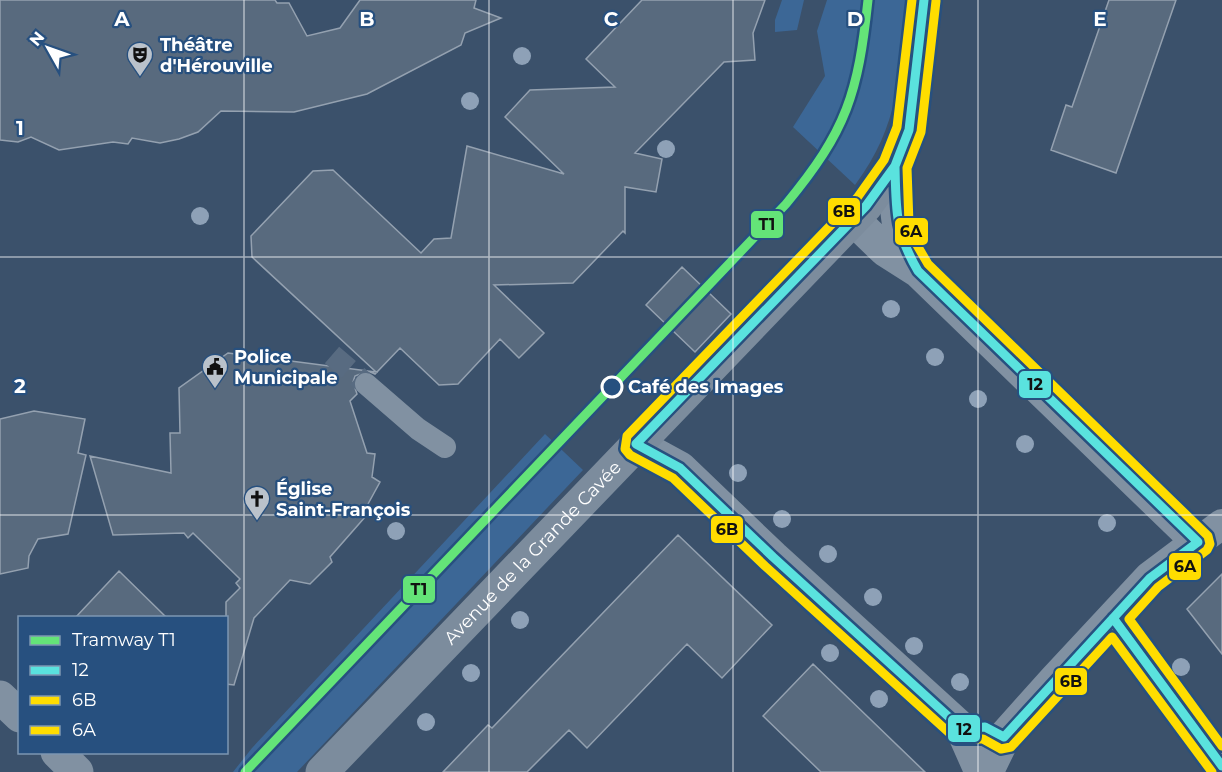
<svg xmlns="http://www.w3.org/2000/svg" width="1222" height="772" viewBox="0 0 1222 772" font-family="Montserrat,sans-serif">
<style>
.green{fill:#3c6796}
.building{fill:#586a7e;stroke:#94a1b0;stroke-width:1.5}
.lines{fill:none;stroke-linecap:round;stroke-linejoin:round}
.pedestrian-tunnel{stroke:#586b81;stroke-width:22;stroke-dasharray:22 11;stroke-linecap:butt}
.pedestrian{stroke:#8191a2;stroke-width:22}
.minor{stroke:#8191a2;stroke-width:30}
.tertiary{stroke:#8191a2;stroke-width:33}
.secondary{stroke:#7c8c9d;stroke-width:33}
.bus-1-casing{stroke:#27507f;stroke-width:14}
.bus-2-casing{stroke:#27507f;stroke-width:14}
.bus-3-casing{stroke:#27507f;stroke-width:14}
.bus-1{stroke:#5ae2de;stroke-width:9}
.bus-2{stroke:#fd0;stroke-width:9}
.bus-3{stroke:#fd0;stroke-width:9}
.tram-1-casing{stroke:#27507f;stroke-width:14}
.tram-1{stroke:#64e478;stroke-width:9}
.tree{fill:#8ea1b7}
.grid{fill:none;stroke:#fff;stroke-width:1.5;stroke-opacity:0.55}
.stop-dot{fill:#27507f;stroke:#fff;stroke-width:3}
.labels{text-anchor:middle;stroke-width:4.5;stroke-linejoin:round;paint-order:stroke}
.poi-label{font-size:18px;font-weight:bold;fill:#fff;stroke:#27507f;text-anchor:start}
.stop-label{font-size:18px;font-weight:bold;fill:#fff;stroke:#27507f;text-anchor:start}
.street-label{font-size:18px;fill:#fff;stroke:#27507f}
.grid-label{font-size:20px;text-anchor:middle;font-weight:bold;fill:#fff;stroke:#27507f;stroke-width:4.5;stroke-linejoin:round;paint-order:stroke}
.line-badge{stroke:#27507f;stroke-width:2}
.pale-badge-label{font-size:16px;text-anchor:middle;font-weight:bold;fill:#111}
</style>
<rect width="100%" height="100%" fill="#3b516b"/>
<path class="green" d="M782 0H804L797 30 775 32V20Z
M827 0H908C900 72 900 125 855 185L793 127 825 76 817 31Z
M545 434 583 470 297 772H233L252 748Z"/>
<path class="building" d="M0 0H275L277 3H289L307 36 340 28 360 0H476L474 8 501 18 465 33 461 45 367 94 294 112 221 111 198 132 179 139 160 143 132 138 128 144 113 142 59 150 31 137 18 142 0 140Z
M642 0H765L753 33 755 60 724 62 635 153 662 159 656 192 625 187V233L623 231 573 283 494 285 544 333 519 358 500 339 458 384 439 385 400 348 375 374 368 371 376 372 252 257 251 236 313 171 333 170 421 253 434 239 451 238 467 146 564 174 505 117 530 90 615 87 586 59Z
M1109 0H1176L1116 173 1051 150 1066 105 1072 107Z
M682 267 731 314 695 352 646 305Z
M228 353 368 371 355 376 353 382 357 394 350 401 367 453 375 454 372 477 380 482 368 504 373 508 330 557 332 562 310 584 290 580 254 618 234 685 226 684V602L240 588 236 583 240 579 193 533 188 538 184 533 113 535 90 456 171 473 170 433H180L179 388Z
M34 411 85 419 78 453 86 455 68 534 38 539 29 556 28 568 0 574V419Z
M678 535 772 625 722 678 687 644 587 748 569 730 527 772H443L488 725 492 728Z
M119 571 167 618H75Z
M1222 574V654L1187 609Z
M813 664 925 772H821L763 716Z"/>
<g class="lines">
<path class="pedestrian-tunnel" d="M332 355 366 384"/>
<path class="pedestrian" d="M366 384 418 429 445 447"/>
<path class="minor" d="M1198 542 1222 524"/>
<path class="tertiary" d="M895 166C896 213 894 228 918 271
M853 219 885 250 918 271 1198 542 1150 578 1055 680 1004 737 987 772
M636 444 680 468 773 557 962 729 981 772
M1113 618 1222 766
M0 697 20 716
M57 752 77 772"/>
<path class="secondary" id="s1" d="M322 772 866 206 895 166 909 130 924 0"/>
<defs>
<path id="bus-1" d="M895 166C896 210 895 232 918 271L1198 542 1150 578 1004 737 985 727 962 729 773 557 680 468 636 444 866 206Z
M895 166 909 130 924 0
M1113 618 1222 766"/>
<path id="bus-2" d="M912 0 897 127 884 160 857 198 627 436 625 449 630 455 673 478 765 566 956 739H983L1001 749 1011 747 1112 637 1212 772"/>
<path id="bus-3" d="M936 1 921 132 907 168 909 224 914 240 928 264 1208 536 1210 544 1207 550 1158 587 1129 619 1222 746"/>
</defs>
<use href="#bus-1" class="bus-1-casing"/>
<use href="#bus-2" class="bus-2-casing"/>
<use href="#bus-3" class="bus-3-casing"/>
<use href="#bus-1" class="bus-1"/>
<use href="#bus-2" class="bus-2"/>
<use href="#bus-3" class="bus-3"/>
<defs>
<path id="tram-1" d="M245 772 786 204C847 130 858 94 868 0"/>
</defs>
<use href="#tram-1" class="tram-1-casing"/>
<use href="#tram-1" class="tram-1"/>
</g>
<g class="tree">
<circle cx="522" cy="56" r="9"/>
<circle cx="470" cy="101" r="9"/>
<circle cx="666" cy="149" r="9"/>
<circle cx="200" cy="216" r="9"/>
<circle cx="891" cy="309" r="9"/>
<circle cx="935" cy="357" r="9"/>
<circle cx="978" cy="399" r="9"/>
<circle cx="1025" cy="444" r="9"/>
<circle cx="738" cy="473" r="9"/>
<circle cx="782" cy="519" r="9"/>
<circle cx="1107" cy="523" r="9"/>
<circle cx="396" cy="531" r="9"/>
<circle cx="828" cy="554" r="9"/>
<circle cx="873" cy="597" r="9"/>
<circle cx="520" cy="620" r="9"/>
<circle cx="914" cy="646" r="9"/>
<circle cx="830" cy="653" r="9"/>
<circle cx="1181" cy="667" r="9"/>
<circle cx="471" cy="673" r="9"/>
<circle cx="960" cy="682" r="9"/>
<circle cx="879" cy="699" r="9"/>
<circle cx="426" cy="722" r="9"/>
</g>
<path class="grid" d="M244 0V772M489 0V772M733 0V772M978 0V772M0 257H1222M0 515H1222"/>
<defs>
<symbol id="theatre-pin" viewBox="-11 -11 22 30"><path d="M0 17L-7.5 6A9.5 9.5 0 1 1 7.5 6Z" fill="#bac2cb" stroke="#27507f"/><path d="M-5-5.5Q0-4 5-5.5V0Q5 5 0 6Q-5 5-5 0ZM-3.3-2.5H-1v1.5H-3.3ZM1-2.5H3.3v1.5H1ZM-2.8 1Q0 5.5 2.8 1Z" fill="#111"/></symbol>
<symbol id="civic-pin" viewBox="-11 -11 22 30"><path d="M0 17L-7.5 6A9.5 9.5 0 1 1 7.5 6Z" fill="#bac2cb" stroke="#27507f"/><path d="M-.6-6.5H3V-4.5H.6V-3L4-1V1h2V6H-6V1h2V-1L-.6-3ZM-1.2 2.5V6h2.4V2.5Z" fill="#111"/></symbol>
<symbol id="church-pin" viewBox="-11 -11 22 30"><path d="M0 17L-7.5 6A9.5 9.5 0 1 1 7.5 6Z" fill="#bac2cb" stroke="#27507f"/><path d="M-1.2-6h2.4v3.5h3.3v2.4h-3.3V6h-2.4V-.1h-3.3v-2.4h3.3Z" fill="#111"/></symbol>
</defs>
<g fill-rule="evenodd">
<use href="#theatre-pin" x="125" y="40" width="30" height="40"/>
<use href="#civic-pin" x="200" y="352" width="30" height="40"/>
<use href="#church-pin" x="242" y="484" width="30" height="40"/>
</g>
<circle class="stop-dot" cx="612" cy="387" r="10"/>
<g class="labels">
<g class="poi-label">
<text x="160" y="51">Théâtre<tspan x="160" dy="21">d'Hérouville</tspan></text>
<text x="234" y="363">Police<tspan x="234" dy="21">Municipale</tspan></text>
<text x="276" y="495">Église<tspan x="276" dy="21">Saint-François</tspan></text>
</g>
<g class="stop-label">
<text x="628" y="393">Café des Images</text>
</g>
<g class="street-label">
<text dy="6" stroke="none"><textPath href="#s1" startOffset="304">Avenue de la Grande Cavée</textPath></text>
</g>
</g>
<g class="grid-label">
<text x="122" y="26">A</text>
<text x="367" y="26">B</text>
<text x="611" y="26">C</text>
<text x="855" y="26">D</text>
<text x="1100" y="26">E</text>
<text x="20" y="135">1</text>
<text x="20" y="393">2</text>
</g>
<g class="line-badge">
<rect x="827" y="197" width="34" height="29" rx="6" fill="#fd0"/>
<rect x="750" y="210" width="34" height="29" rx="6" fill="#64e478"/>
<rect x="894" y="217" width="35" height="29" rx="6" fill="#fd0"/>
<rect x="1018" y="370" width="34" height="29" rx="6" fill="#5ae2de"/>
<rect x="710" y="515" width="34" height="29" rx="6" fill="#fd0"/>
<rect x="1168" y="552" width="34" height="29" rx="6" fill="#fd0"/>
<rect x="402" y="575" width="34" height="29" rx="6" fill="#64e478"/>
<rect x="1054" y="667" width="34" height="29" rx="6" fill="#fd0"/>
<rect x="947" y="714" width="34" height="29" rx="6" fill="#5ae2de"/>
</g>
<g class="pale-badge-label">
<text x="844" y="217">6B</text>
<text x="767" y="230">T1</text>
<text x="911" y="237">6A</text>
<text x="1035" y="390">12</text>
<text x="727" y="535">6B</text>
<text x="1185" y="572">6A</text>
<text x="419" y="595">T1</text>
<text x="1071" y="687">6B</text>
<text x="964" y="735">12</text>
</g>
<rect x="18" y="616" width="210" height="138" fill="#27507f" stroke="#7d96b2" stroke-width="1.5"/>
<rect x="30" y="636" width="30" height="9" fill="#64e478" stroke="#7d96b2" stroke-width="1.5"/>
<text x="72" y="646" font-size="18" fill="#ffffff">Tramway T1</text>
<rect x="30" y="666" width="30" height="9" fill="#5ae2de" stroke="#7d96b2" stroke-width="1.5"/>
<text x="72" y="676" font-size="18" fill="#ffffff">12</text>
<rect x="30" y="696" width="30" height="9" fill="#ffdd00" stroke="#7d96b2" stroke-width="1.5"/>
<text x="72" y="706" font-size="18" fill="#ffffff">6B</text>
<rect x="30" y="726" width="30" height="9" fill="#ffdd00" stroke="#7d96b2" stroke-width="1.5"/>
<text x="72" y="736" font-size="18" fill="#ffffff">6A</text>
<g transform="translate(48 48) rotate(310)" stroke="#27507f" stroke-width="4.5" paint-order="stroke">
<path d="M0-4.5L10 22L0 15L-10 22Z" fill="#ffffff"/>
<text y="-9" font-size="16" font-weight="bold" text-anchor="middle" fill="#ffffff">N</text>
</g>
</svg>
